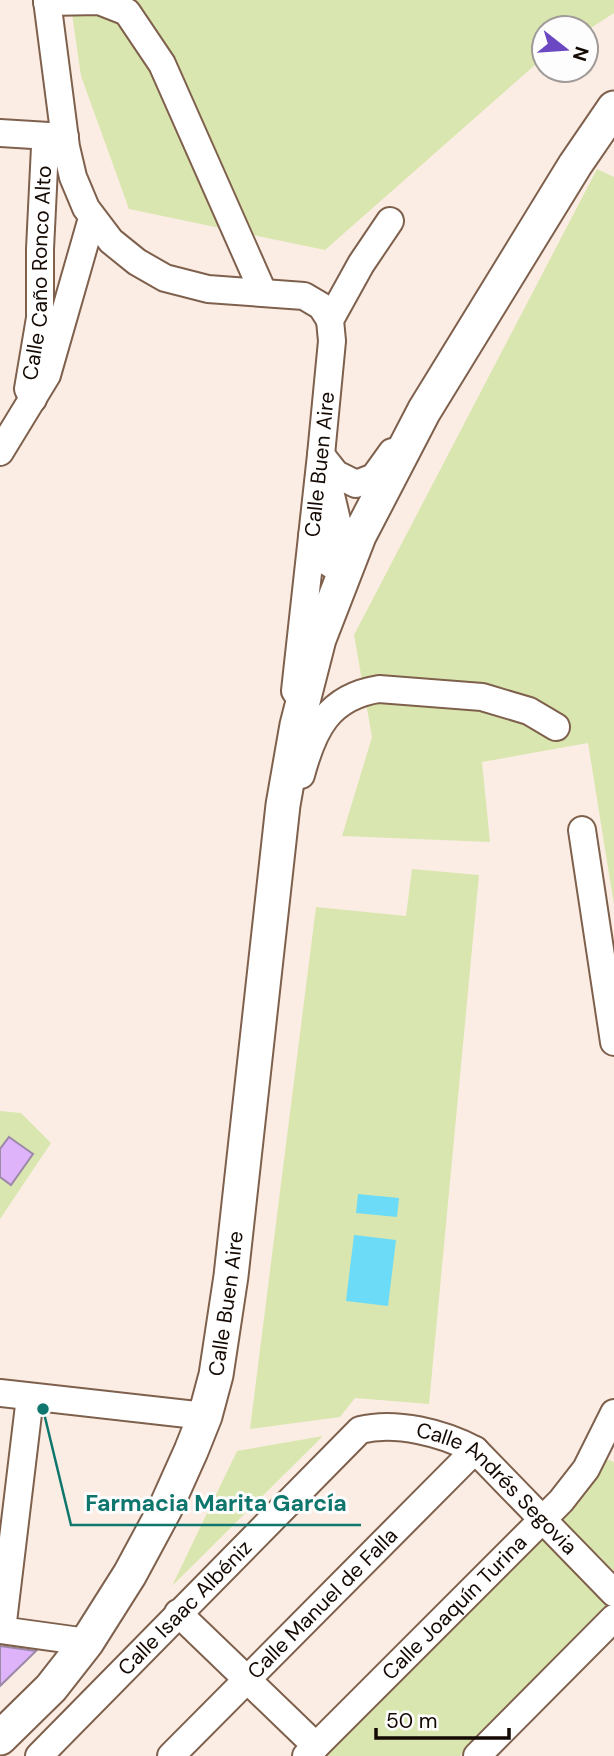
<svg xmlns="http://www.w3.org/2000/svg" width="614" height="1756" viewBox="0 0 614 1756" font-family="'DM Sans',sans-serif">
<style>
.green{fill:#dae6af}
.water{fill:#6cdbf7}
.building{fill:#dfb3fa;stroke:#9c89a7;stroke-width:2}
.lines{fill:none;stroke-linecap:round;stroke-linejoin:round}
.minor-casing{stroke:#7e604c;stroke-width:30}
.major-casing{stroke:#7e604c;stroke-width:37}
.minor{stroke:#fff;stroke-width:26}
.major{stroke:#fff;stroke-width:33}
.labels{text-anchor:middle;stroke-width:6;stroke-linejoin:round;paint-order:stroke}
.street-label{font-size:21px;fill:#140903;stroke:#fdfdfd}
.leader{fill:none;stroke:#0f766e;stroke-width:2.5}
.callout-dot{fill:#0f766e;stroke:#fdfdfd;stroke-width:2.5}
.callout-label{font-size:23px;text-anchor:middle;font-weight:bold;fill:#0f766e;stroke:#fdfdfd;stroke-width:6;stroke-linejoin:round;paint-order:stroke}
</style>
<rect width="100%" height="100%" fill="#fbede4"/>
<path class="green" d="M70 0H614V13L586 31V28H544V57L325 250 129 209 81 76Z
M597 169 614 177V905L588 743 482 762 490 842 342 836 372 737 354 635Z
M412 869 479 875 429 1404 355 1398 340 1417 250 1429 316 907 406 916Z
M0 1111 21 1113 51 1143 0 1219Z
M323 1436 172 1586 237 1451Z
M606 1459 614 1462V1571L561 1523Z
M541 1538 607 1607 460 1756H323Z"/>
<path class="water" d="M358 1194 399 1198 397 1217 356 1213Z
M354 1235 396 1240 388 1306 346 1301Z"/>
<path class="building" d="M9 1137 33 1154 11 1185 0 1177V1149Z
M0 1646 36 1651 0 1686Z"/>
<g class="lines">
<defs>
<g id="minor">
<path d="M47 0 66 147 73 177 86 208 111 241 137 262 165 278 208 289 304 296 321 306 330 320"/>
<path d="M47 2 99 1 127 12 162 64 263 292"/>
<path d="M0 133 65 137"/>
<path id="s1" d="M33 399 28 389 40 318V249L45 147"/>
<path d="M0 452 47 375 92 218"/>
<path d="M321 455 336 474 356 484 374 477 392 452"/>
<path d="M326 474 344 550 346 571C323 563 322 558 312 536L325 529 340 532"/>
<path id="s2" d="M295 691 321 455 332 341 330 320 361 264 390 221"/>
<path d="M301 775C313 730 328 697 379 689L482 697 529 711 556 727"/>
<path d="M582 830 614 1042"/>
<path d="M0 1393 205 1416"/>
<path d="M178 1613 316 1746"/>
<path d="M0 1630 87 1642"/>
<path d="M2 1630 30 1397"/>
<path id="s3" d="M39 1756 360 1430C396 1421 443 1433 475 1450L614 1593"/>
<path id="s4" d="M171 1756 475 1450"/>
<path id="s5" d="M306 1756 561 1501 586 1469 614 1413"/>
<path d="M477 1756 614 1618"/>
</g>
<g id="major">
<path id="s6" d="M0 1738 51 1688 87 1642 130 1574 165 1509 191 1451 205 1416 216 1375 231 1276 283 805 297 725 319 639 359 536 424 411 575 165 614 108"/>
</g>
</defs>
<use href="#minor" class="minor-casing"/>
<use href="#major" class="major-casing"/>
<use href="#minor" class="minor"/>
<use href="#major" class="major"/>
</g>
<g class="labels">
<g class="street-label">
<text dy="7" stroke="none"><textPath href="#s1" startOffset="128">Calle Caño Ronco Alto</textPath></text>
<text dy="7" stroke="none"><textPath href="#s2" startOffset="228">Calle Buen Aire</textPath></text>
<text dy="7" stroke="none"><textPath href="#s6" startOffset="500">Calle Buen Aire</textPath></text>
<text dy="7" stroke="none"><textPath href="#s3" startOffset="616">Calle Andrés Segovia</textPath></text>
<text dy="7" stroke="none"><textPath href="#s4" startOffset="215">Calle Manuel de Falla</textPath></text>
<text dy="7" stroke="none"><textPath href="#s3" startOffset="208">Calle Isaac Albéniz</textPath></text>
<text dy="7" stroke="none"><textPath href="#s5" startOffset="210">Calle Joaquín Turina</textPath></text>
</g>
</g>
<path class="leader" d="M43 1409L71 1525H361"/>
<circle class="callout-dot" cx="43" cy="1409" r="7"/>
<g class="callout-label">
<text x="216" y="1511">Farmacia Marita García</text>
</g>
<g transform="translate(565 49) rotate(107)"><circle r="33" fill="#fdfdfd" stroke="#a09b99" stroke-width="2"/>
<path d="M0-5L12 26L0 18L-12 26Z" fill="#6b48c1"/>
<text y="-10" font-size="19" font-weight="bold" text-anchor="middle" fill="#140903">N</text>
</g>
<path d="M376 1728v10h133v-10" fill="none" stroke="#140903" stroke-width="3.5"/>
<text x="386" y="1728" font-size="21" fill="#140903" stroke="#fdfdfd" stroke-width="5" paint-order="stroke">50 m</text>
</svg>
